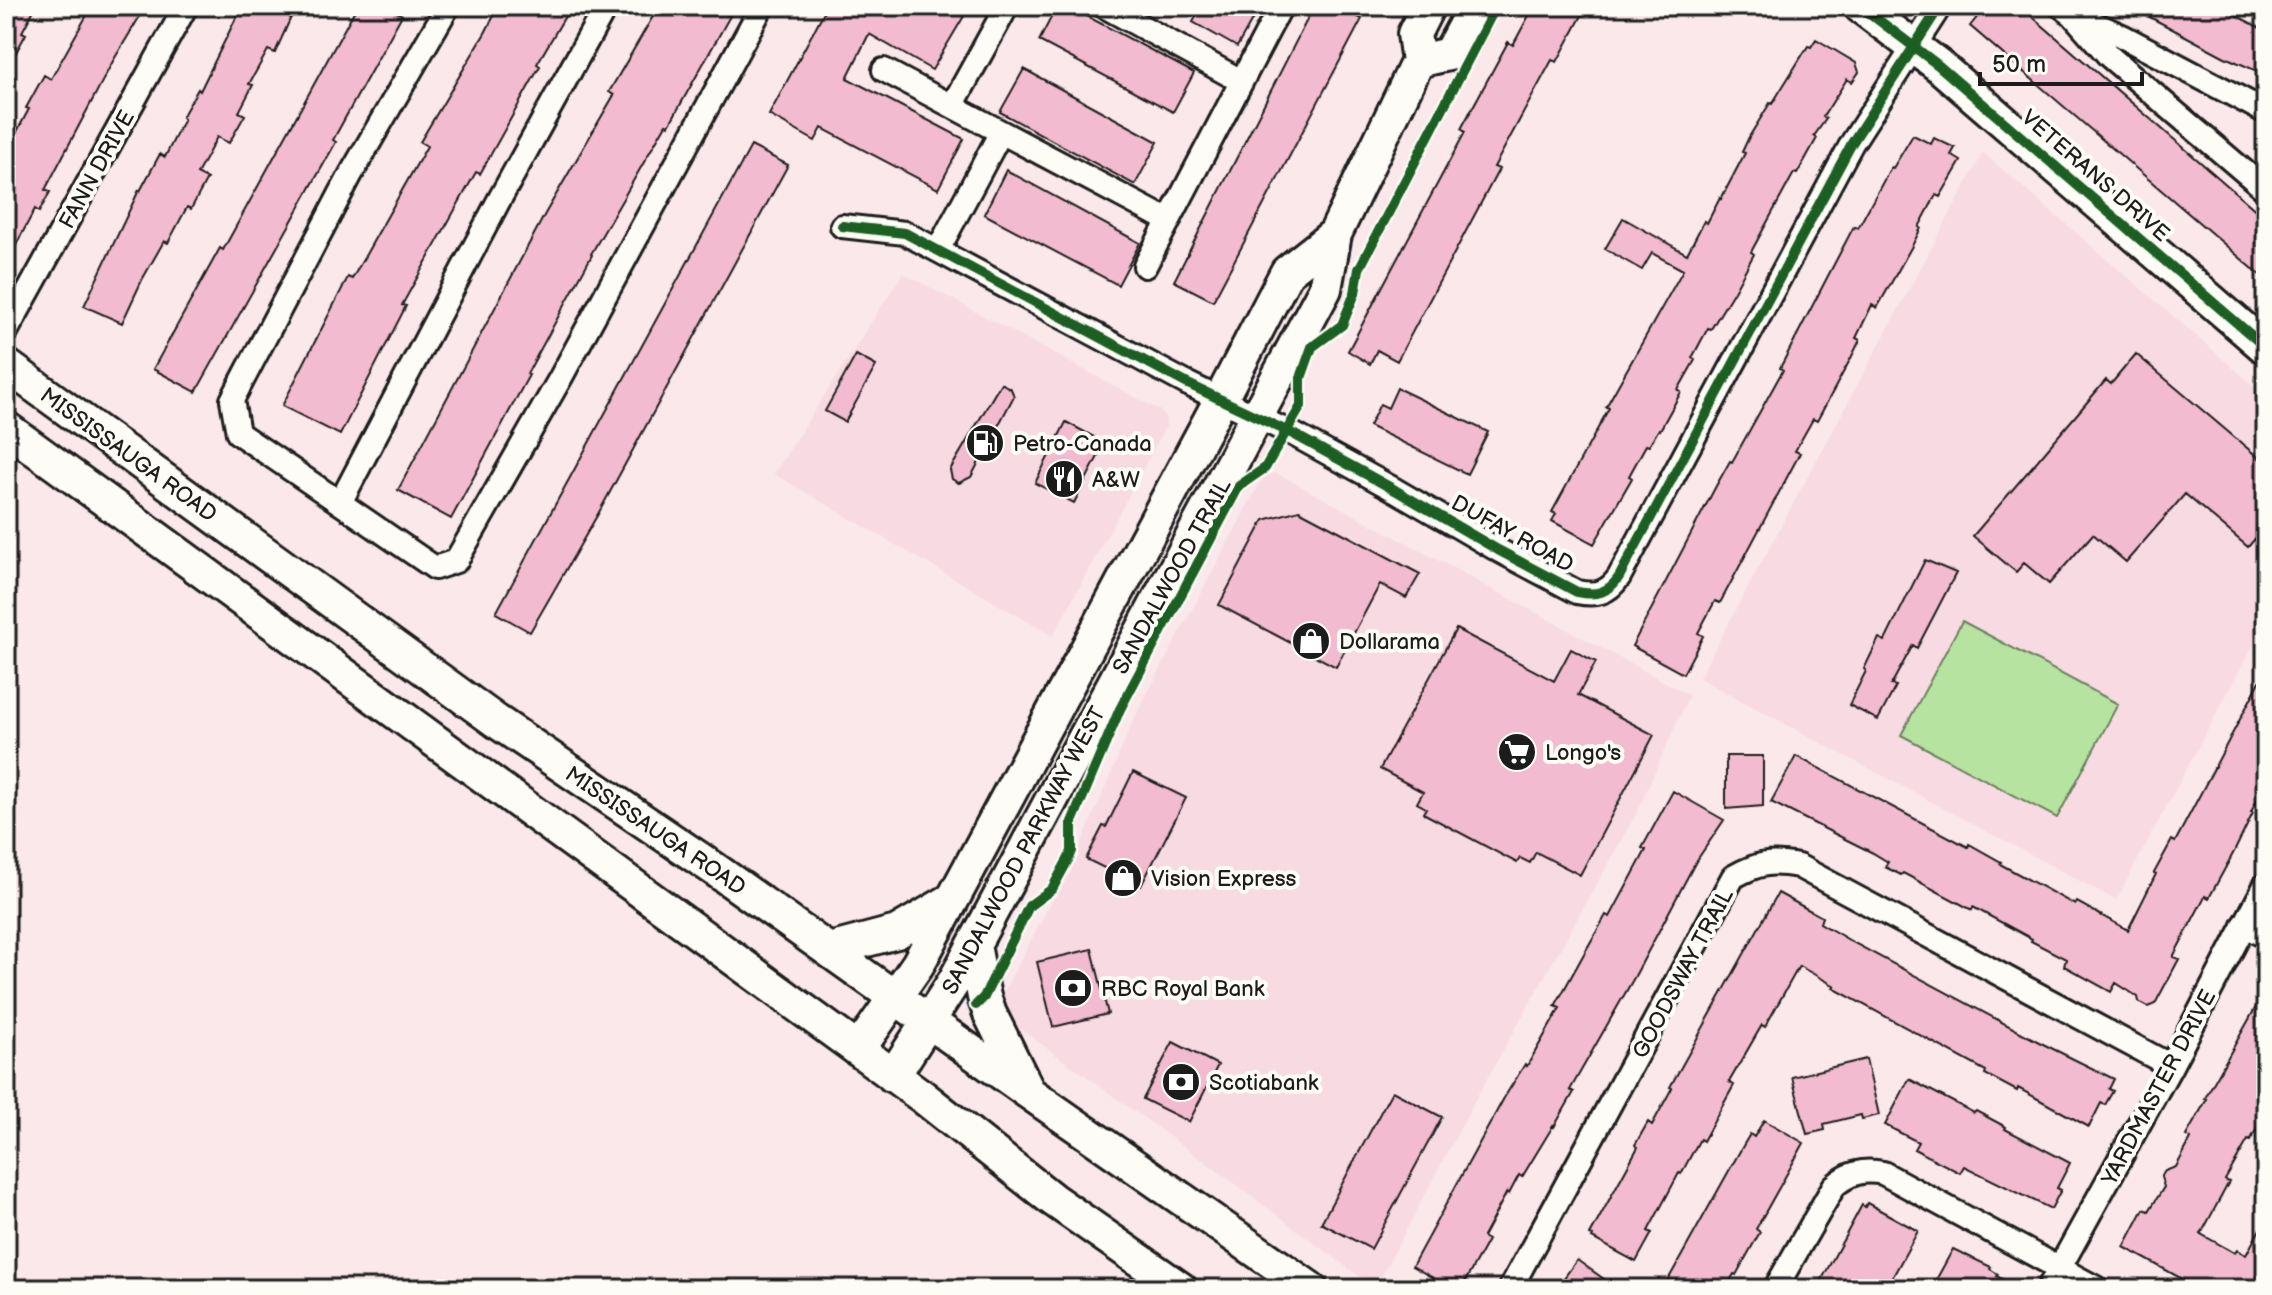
<svg xmlns="http://www.w3.org/2000/svg" width="2272" height="1295" viewBox="0 0 2272 1295" font-family="'Balsamiq Sans',sans-serif">
<style>
.built{fill:#f8dae3}
.green{fill:#b7e3a1;stroke:#6a805e;stroke-width:2}
.building{fill:#f3bbcf;stroke:#1c1c1c;stroke-width:2}
.lines{fill:none;stroke-linecap:round;stroke-linejoin:round}
.street-casing{stroke:#1c1c1c;stroke-width:28}
.secondary-casing{stroke:#1c1c1c;stroke-width:38}
.street{stroke:#fdfcf7;stroke-width:22}
.secondary{stroke:#fdfcf7;stroke-width:32}
.cycleway-casing{stroke:#fdfcf7;stroke-width:15}
.cycleway{stroke:#1b5e20;stroke-width:10}
.labels{text-anchor:middle;stroke-width:8;stroke-linejoin:round;paint-order:stroke}
.street-label{font-size:22px;fill:#1c1c1c;stroke:#fdfcf7}
.poi-label{font-size:22px;fill:#1c1c1c;stroke:#fdfcf7;text-anchor:start}
</style>
<rect width="100%" height="100%" fill="#fae8eb"/>
<filter id="ink" filterUnits="userSpaceOnUse"><feTurbulence type="fractalNoise" baseFrequency=".0125" numOctaves="2"/><feDisplacementMap in="SourceGraphic" scale="16" xChannelSelector="R" yChannelSelector="G"/><feConvolveMatrix kernelMatrix="1 2 1 2 8 2 1 2 1" color-interpolation-filters="sRGB"/></filter>
<g filter="url(#ink)">
<path class="built" d="M1983 153 2266 396V621L2116 900 1699 678Z
M903 273 1159 410 1165 416 1166 426 1053 636 774 474Z
M1276 473 1689 695 1636 814 1478 1095 1375 1288 1222 1174 994 1010 1078 852 1135 717 1264 475Z"/>
<path class="green" d="M1962 621 2118 704 2057 818 1901 735Z"/>
<path class="building" d="M6 6H36L22 32 26 34 6 71Z
M92 6H146L113 61 45 190 50 192 39 212 35 209 6 264V152L29 109 26 108 44 75 51 79Z
M247 6H296L275 53 268 50 249 84 253 85 239 112 245 115 229 143 217 137 197 174 207 179 191 209 187 207 168 243 164 241 142 280 122 323 84 306 139 190 140 191 160 154 165 157 184 119 182 117 198 89 200 91 238 14 242 15Z
M357 6H386L402 15 333 140 336 142 196 392 153 369 220 248 223 250Z
M499 6H571L537 64 540 66 480 174 476 172 402 305 406 306 340 435 282 406 348 277 352 279 427 146 420 142 485 33Z
M659 6H711L730 16 669 125 666 124 591 254 592 255 527 374 529 375 451 519 398 490 546 212 614 95 609 92Z
M827 6H970L932 70 869 34 847 78 964 139 938 189 822 128 815 141 769 115Z
M1057 6H1068L1194 73 1173 112 1039 41Z
M1202 6H1260L1237 47 1193 22Z
M1314 6H1338L1362 19 1213 301 1174 281Z
M1534 6H1587L1557 62 1552 60 1494 167 1499 169 1397 361 1377 350 1370 364 1348 351 1465 132 1461 129 1508 42 1513 45Z
M1967 6H2020L2266 219V280L1970 26 1978 16Z
M2129 6H2219L2266 31V75L2225 57Z
M1816 39 1856 63 1859 72 1852 82 1847 79 1823 117 1826 119 1814 136 1817 138 1797 174 1794 173 1751 252 1754 254 1734 291 1711 329 1708 328 1692 358 1695 360 1678 390 1681 392 1660 430 1659 429 1649 446 1646 445 1629 476 1632 478 1594 544 1552 521 1556 514 1552 512 1609 408 1606 407 1683 270 1652 253 1642 270 1605 249 1623 218 1687 254 1704 221 1707 223 1720 198 1721 199 1745 153 1742 152 1749 137 1770 103 1772 104 1808 46 1811 47Z
M1024 69 1158 142 1135 185 1000 112Z
M1913 135 1931 144 1934 138 1955 148 1951 155 1961 161 1940 197 1936 195 1919 227 1921 228 1912 246 1877 308 1872 305 1856 338 1860 340 1851 358 1817 421 1813 419 1795 451 1800 453 1720 603 1715 601 1698 633 1703 636 1683 674 1632 646 1716 486 1730 461 1732 462 1783 370 1780 368 1854 226 1858 228 1891 167 1893 168Z
M751 146 788 165 598 514 530 632 496 613Z
M1006 170 1140 243 1118 285 984 214Z
M2136 354 2266 464V526L2248 547 2185 494 2126 562 2093 534 2049 584 2024 563 2016 572 1973 536 2106 380 2111 384Z
M856 355 876 366 845 422 825 411Z
M1001 383 1011 389 1014 396 971 477 959 483 952 479 950 470Z
M1397 388 1488 432 1467 474 1369 426 1380 404 1388 408Z
M1066 422 1105 443 1074 503 1035 483Z
M1299 510 1420 574 1406 598 1380 584 1336 667 1219 605 1264 520Z
M1925 560 1956 573 1917 648 1913 645 1891 685 1896 686 1878 720 1849 705 1866 671 1864 669 1879 638 1885 641Z
M1456 629 1554 681 1571 649 1596 662 1578 695 1654 735 1580 875 1536 852 1530 863 1520 858 1517 863 1423 813 1426 808 1417 803 1423 792 1380 769Z
M2266 670V782L2251 812 2253 813 2235 850 2209 898 2205 896 2173 957 2179 959 2155 1004 2148 1007 2139 1002 2138 997 2116 983 2111 992 2064 966 2066 959 2031 941 2032 939 1973 907 1972 910 1903 873 1901 875 1885 867 1888 862 1873 853 1771 802 1796 756 1968 847 1969 844 2001 862 2000 864 2075 905 2077 902 2128 930 2156 874 2154 873 2172 840 2175 842Z
M1726 756H1763V806L1726 809Z
M1133 772 1186 798 1141 886 1086 859 1103 826 1106 827Z
M1673 791 1724 820 1695 863 1635 976 1570 1090 1574 1092 1554 1127 1553 1126 1522 1177 1519 1175 1509 1194 1507 1192 1483 1237 1488 1240 1461 1289H1443L1431 1282 1433 1278 1412 1266 1504 1098 1525 1064 1527 1066 1560 1008 1555 1006 1586 950 1606 915 1610 917 1646 850 1642 848Z
M1778 893 1822 917 1820 923 1854 943 2039 1042 2114 1079 2109 1089 2113 1091 2105 1105 2101 1103 2089 1127 2018 1088 2017 1091 1985 1074 1986 1071 1833 988 1835 986 1799 966 1765 1027 1762 1025 1729 1082 1734 1085 1703 1141 1700 1139 1681 1174 1679 1173 1648 1231 1652 1233 1636 1262 1592 1238 1593 1236 1590 1235 1638 1147 1635 1145 1648 1122 1652 1125 1672 1088 1670 1087Z
M1092 949 1108 1014 1053 1027 1037 962Z
M2266 989V1112L2250 1141 2248 1140 2225 1180 2229 1182 2201 1234 2235 1253 2237 1250 2246 1255 2266 1218V1289H2179L2184 1280 2124 1247 2144 1209 2149 1211 2164 1187 2161 1177 2165 1171 2176 1167 2191 1139 2186 1136 2207 1099 2205 1098Z
M1173 1042 1218 1065 1189 1122 1143 1099Z
M1866 1059 1879 1115 1862 1119 1861 1115 1824 1124 1825 1130 1807 1134 1792 1077Z
M1909 1079 1974 1113 1976 1111 2006 1127 2005 1129 2070 1163 2057 1188 2061 1190 2051 1209 1964 1166 1960 1173 1914 1149 1918 1142 1885 1125Z
M1392 1091 1442 1117 1371 1249 1321 1223Z
M1764 1120 1804 1143 1756 1229 1760 1232 1736 1275 1734 1274 1725 1289H1663L1740 1151 1750 1134 1754 1137Z
M1867 1203 1918 1231 1886 1289H1835L1821 1281 1862 1205 1865 1207Z
M1953 1249 1991 1267 1990 1269 1998 1274 1997 1276 2019 1289H1931Z
M1577 1260 1618 1289H1556Z"/>
<g class="lines">
<defs>
<path id="street" d="M448 6 351 174 232 400 238 433 435 568 456 561 561 377 762 6
M1104 6 1241 81
M2061 6 2072 14 2109 56 2266 190
M2080 17 2122 36 2266 112
M884 70 1169 221
M952 106 1007 6
M842 226 905 233 1186 383 1295 435 1395 490 1498 550 1577 592C1596 596 1608 593 1619 577L1852 143 1940 6
M938 250 1001 132
M1145 266 1281 6
M6 332 186 6
M340 503 498 202 606 6
M2244 925 2266 937
M1510 1289 1733 877C1758 863 1770 861 1798 866L2171 1066
M1775 1289 1834 1186C1849 1173 1863 1169 1883 1173L2098 1289
M2048 1289 2171 1066 2266 884"/>
<path id="secondary" d="M1860 6 1938 65 2266 348
M1418 61 1449 54 1475 6
M6 365 496 721 713 868 1028 1092 1311 1289
M6 428 923 1097 1052 1199 1181 1289
M974 945 984 997 990 1014 1027 1089
M829 950 897 932 951 900
M858 1050 918 964 1221 399 1287 272 1335 234
M893 1076 955 980 1325 289 1335 234 1418 61 1414 34 1428 6"/>
</defs>
<use href="#street" class="street-casing"/>
<use href="#secondary" class="secondary-casing"/>
<use href="#street" class="street"/>
<use href="#secondary" class="secondary"/>
<defs>
<path id="cycleway" d="M1860 6 1938 65 2266 348
M842 226 905 233 1186 383 1295 435 1395 490 1498 550 1577 592C1596 596 1608 593 1619 577L1852 143 1940 6
M976 1005 984 997 1029 906 1052 889 1070 856 1072 851V822L1120 709 1239 486 1265 468 1301 406V378L1312 347 1342 325 1355 293 1359 269 1496 6"/>
</defs>
<use href="#cycleway" class="cycleway-casing"/>
<use href="#cycleway" class="cycleway"/>
</g>
</g>
<defs>
<symbol id="fuel-disc" viewBox="-11 -11 22 22"><circle r="9.5" fill="#1c1c1c" stroke="#fdfcf7"/><path d="M-5.5-6h7V0h2V4h1.3V-2.5L3-4.5l.8-.8L6-3V5H2.5V1h-1V6h-7ZM-4.2-4.7v3.2H.2V-4.7Z" fill="#fff"/></symbol>
<symbol id="restaurant-disc" viewBox="-11 -11 22 22"><circle r="9.5" fill="#1c1c1c" stroke="#fdfcf7"/><path d="M-5-6h1v4h1v-4h1v4h1v-4h1v5L-1.5 .5V6h-2V.5L-5-1ZM5-6V6H3V1.5H1.5Q1.5-4 5-6Z" fill="#fff"/></symbol>
<symbol id="shop-disc" viewBox="-11 -11 22 22"><circle r="9.5" fill="#1c1c1c" stroke="#fdfcf7"/><path d="M-5-2.5h2.3a2.7 3.5 0 0 1 5.4 0H5L5.5 6h-11ZM-1.5-2.5h3a1.5 2.3 0 0 0-3 0Z" fill="#fff"/></symbol>
<symbol id="supermarket-disc" viewBox="-11 -11 22 22"><circle r="9.5" fill="#1c1c1c" stroke="#fdfcf7"/><path d="M-6-5.5h2.5l.6 2H6L4.5 2H-2.5L-4.4-4H-6ZM-1.5 3.2a1.3 1.3 0 1 0 .1 0ZM3 3.2a1.3 1.3 0 1 0 .1 0Z" fill="#fff"/></symbol>
<symbol id="bank-disc" viewBox="-11 -11 22 22"><circle r="9.5" fill="#1c1c1c" stroke="#fdfcf7"/><path d="M-6-4H6V4H-6ZM0-2.3a2.3 2.3 0 1 0 0 4.6a2.3 2.3 0 1 0 0-4.6Z" fill="#fff"/></symbol>
</defs>
<g fill-rule="evenodd">
<use href="#fuel-disc" x="963" y="421" width="44" height="44"/>
<use href="#restaurant-disc" x="1042" y="457" width="44" height="44"/>
<use href="#shop-disc" x="1289" y="619" width="44" height="44"/>
<use href="#supermarket-disc" x="1495" y="730" width="44" height="44"/>
<use href="#shop-disc" x="1101" y="856" width="44" height="44"/>
<use href="#bank-disc" x="1051" y="966" width="44" height="44"/>
<use href="#bank-disc" x="1159" y="1060" width="44" height="44"/>
</g>
<g class="labels">
<g class="street-label">
<text transform="translate(96 169) rotate(-61)" y="8">FANN DRIVE</text>
<text transform="translate(2096 175) rotate(41)" y="8">VETERANS DRIVE</text>
<text transform="translate(129 454) rotate(36)" y="8">MISSISSAUGA ROAD</text>
<text transform="translate(1513 533) rotate(29)" y="8">DUFAY ROAD</text>
<text transform="translate(1171 576) rotate(-61)" y="8">SANDALWOOD TRAIL</text>
<text transform="translate(656 830) rotate(34)" y="8">MISSISSAUGA ROAD</text>
<text transform="translate(1023 850) rotate(-62)" y="8">SANDALWOOD PARKWAY WEST</text>
<text transform="translate(1682 973) rotate(-62)" y="8">GOODSWAY TRAIL</text>
<text transform="translate(2158 1087) rotate(-62)" y="8">YARDMASTER DRIVE</text>
</g>
<g class="poi-label">
<text x="1013" y="451">Petro-Canada</text>
<text x="1092" y="487">A&amp;W</text>
<text x="1339" y="649">Dollarama</text>
<text x="1545" y="760">Longo's</text>
<text x="1151" y="886">Vision Express</text>
<text x="1101" y="996">RBC Royal Bank</text>
<text x="1209" y="1090">Scotiabank</text>
</g>
</g>
<rect width="2272" height="1295" fill="none" stroke="#fdfcf7" stroke-width="32"/>
<rect x="16" y="16" width="2240" height="1263" fill="none" stroke="#1c1c1c" stroke-width="3" filter="url(#ink)"/>
<path d="M1980 72v12h162v-12" fill="none" stroke="#1c1c1c" stroke-width="4"/>
<text x="1992" y="72" font-size="24" fill="#1c1c1c" stroke="#fdfcf7" stroke-width="6" paint-order="stroke">50 m</text>
</svg>
